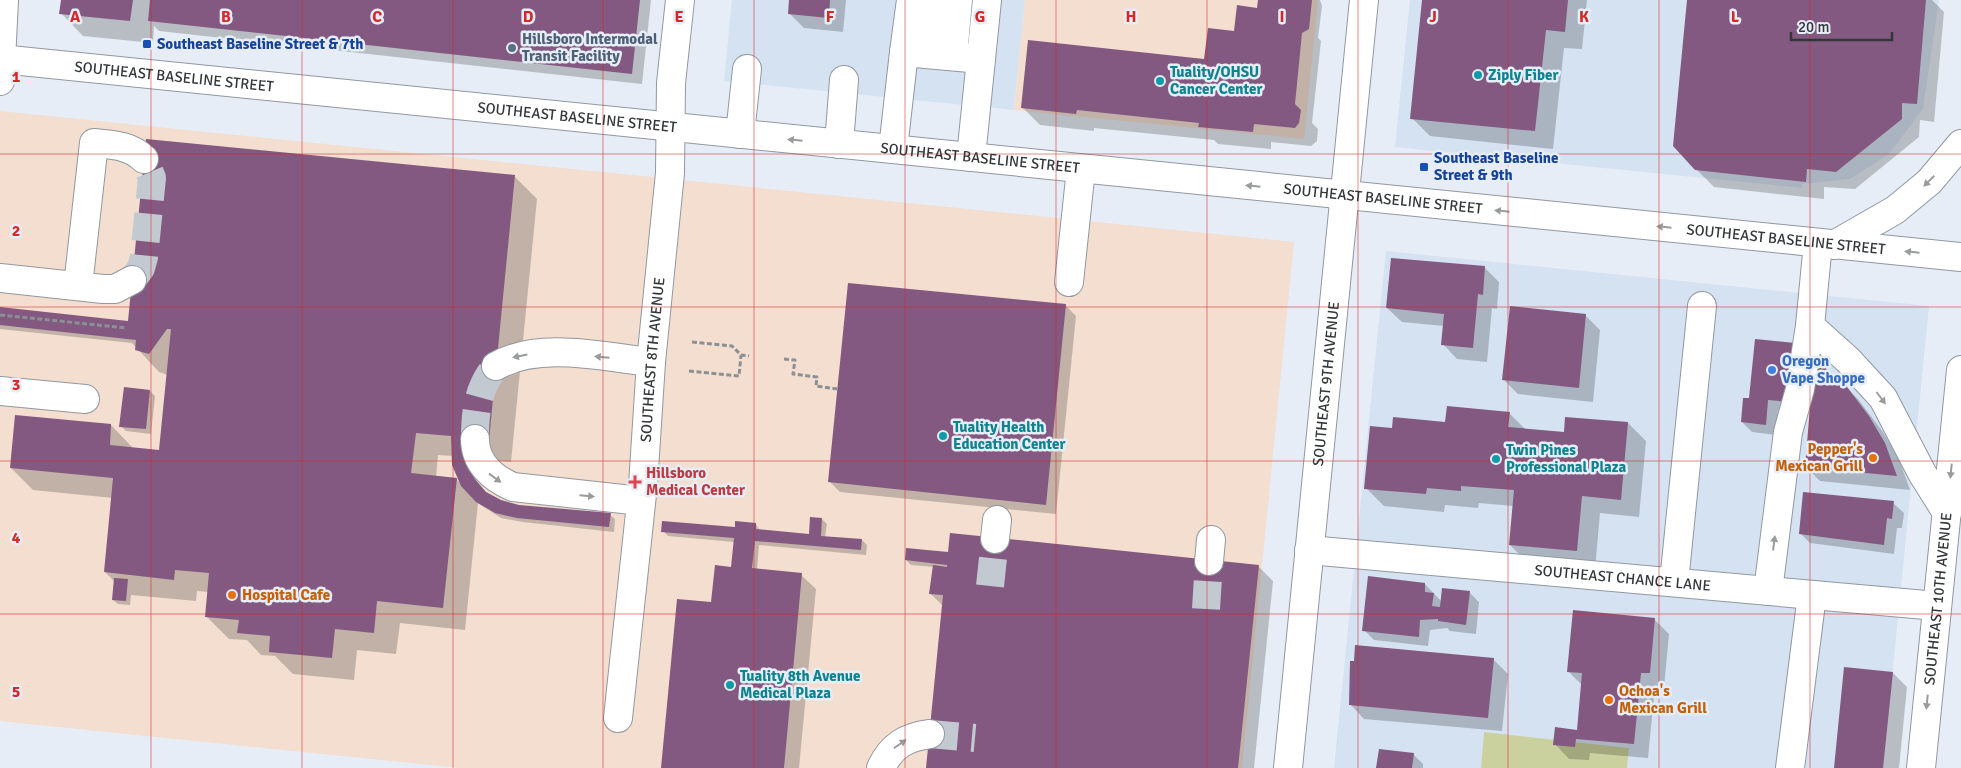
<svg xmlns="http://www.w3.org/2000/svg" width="1961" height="768" viewBox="0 0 1961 768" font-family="Signika,sans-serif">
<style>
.built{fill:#d5e2f1}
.medical{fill:#f3ded0}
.green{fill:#cbd19e}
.shadow{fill:#0003;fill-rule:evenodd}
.building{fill:#835881}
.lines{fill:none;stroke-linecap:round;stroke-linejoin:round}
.minor-tunnel{stroke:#c2c9d0;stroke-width:28;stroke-dasharray:28 14;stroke-linecap:butt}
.minor-casing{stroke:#9198a0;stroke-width:30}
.major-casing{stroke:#9198a0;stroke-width:30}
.highway-casing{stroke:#9198a0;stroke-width:30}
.path{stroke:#8b9095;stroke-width:3;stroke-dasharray:5 2.5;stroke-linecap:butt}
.minor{stroke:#fff;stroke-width:28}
.major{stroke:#fff;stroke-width:28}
.highway{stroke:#fff;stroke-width:28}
.oneway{fill:#9a9b9c}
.grid{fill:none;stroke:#d62828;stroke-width:1;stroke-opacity:0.55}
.transit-dot{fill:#1a4fb4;stroke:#e6edf6;stroke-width:2}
.service-dot{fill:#5c6f8a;stroke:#e6edf6;stroke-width:2}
.culture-dot{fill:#0f9aa8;stroke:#e6edf6;stroke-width:2}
.shop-dot{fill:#3f7fe0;stroke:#e6edf6;stroke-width:2}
.food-dot{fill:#e8710a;stroke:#e6edf6;stroke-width:2}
.health-dot{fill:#e0444e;stroke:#e6edf6;stroke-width:2}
.labels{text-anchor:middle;stroke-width:5;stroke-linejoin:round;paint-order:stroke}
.service-label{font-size:15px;font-weight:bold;fill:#4e5e75;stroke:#e6edf6;text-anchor:start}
.transit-label{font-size:15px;font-weight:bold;fill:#164399;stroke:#e6edf6;text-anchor:start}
.culture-label{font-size:15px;font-weight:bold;fill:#0d838f;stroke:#e6edf6;text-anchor:start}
.street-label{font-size:15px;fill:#34373a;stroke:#e6edf6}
.shop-label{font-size:15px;font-weight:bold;fill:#366cbe;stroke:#e6edf6;text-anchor:start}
.food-label{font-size:15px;font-weight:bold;fill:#c56008;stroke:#e6edf6;text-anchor:start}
.health-label{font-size:15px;font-weight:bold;fill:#be3a42;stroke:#e6edf6;text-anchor:start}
.grid-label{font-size:16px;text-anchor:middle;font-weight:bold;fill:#d62828;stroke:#e6edf6;stroke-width:5;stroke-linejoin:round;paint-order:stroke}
</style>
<rect width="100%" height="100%" fill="#e6edf6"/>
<path class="built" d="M732 0H1025L1014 110 724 81Z
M1410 0H1939L1923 109 1889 154 1850 179 1802 184V188L1395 147Z
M1386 251 1929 306 1883 768H1627L1629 748 1484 733 1481 768H1334Z"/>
<path class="medical" d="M1025 0H1318L1304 139 1014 110Z
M0 111 1294 242 1242 768H460L0 721Z"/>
<path class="green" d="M1484 732 1629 748 1627 768H1481Z"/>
<path class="shadow" d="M62 0H651L642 84 159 31 154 26 153 43 83 36 61 13Z
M791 0H846L843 32 804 28 789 13Z
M1259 0H1320L1322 6 1318 38 1321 41 1312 123 1318 129 1317 141 1311 146 1271 142V149L1218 144 1214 140 1094 128V131L1040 125 1022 107 1205 60 1258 9Z
M1423 0H1587L1582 49 1564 48 1553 149 1430 136 1412 118Z
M1689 0H1932L1944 12 1934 122 1920 120 1919 137 1855 189 1824 187V199L1714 187 1696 169Z
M515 177 537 199 511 462 470 458 471 468 478 485 486 493 501 502 518 506 610 515 615 519 614 532 523 522 501 518 478 503 465 630 400 623 396 654 357 650 354 680 293 674 275 656 261 655 247 640 229 639 206 616 209 592 197 591 196 601 131 595 130 605 118 604 113 600 115 582 105 572 113 498 33 490 11 468 111 425 133 448 160 452 168 375 159 372 132 343 0 329V308L129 322ZM438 455 453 456 463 486 456 479 436 477Z
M1485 268 1499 282 1497 309 1492 308 1487 362 1457 359 1443 344 1444 326 1402 322 1387 308Z
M1066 306 1076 316 1056 514 840 492 830 482Z
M1585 315 1600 330 1593 402 1518 394 1504 380Z
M1756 341 1799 411 1778 410 1776 435 1752 432 1742 422 1750 400Z
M1843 384 1858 399 1883 432 1899 459 1910 490 1820 481 1806 467Z
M150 391 155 396 151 434 126 431 121 426Z
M1509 413 1526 430 1565 433 1628 423 1646 441 1639 517 1600 513 1595 569 1528 563 1510 545 1513 506 1479 503 1478 508 1445 505 1444 512 1384 506 1366 488 1393 430Z
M1893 503 1904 513 1902 528H1897L1894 554 1810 543 1800 533Z
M822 519 827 524 825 537 862 540 867 545 866 555 759 545 757 570 801 575 816 589 799 768H662L712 603 734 568V542L668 536 663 531 736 528 756 524 760 531 810 535Z
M947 553 1258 566 1273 581 1254 768H927L943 606 931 594 934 567 911 565 906 560Z
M1425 584 1442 602 1469 592 1479 602 1476 634 1450 631 1447 628 1430 630 1428 646 1374 640 1364 630Z
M1654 619 1669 634 1664 687 1655 686 1648 758 1590 753 1589 760 1569 759 1555 744 1578 731 1582 685 1568 671Z
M1493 659 1508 674 1502 731 1364 719 1350 704Z
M1893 673 1907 687 1899 768H1835Z
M1413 754 1423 764V768H1378Z"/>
<path class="building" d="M61 0H133L130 21 59 14Z
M150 0H640L632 74 148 21Z
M789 0H830L829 18 788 14Z
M1258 0H1312L1309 29 1302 33 1295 104 1301 110 1299 123 1295 128 1254 124 1253 132 1198 127 1199 123 1077 110 1076 114 1021 108 1028 40 1204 59 1208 28 1234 31 1237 5 1257 8Z
M1422 0H1568L1565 32 1546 30 1535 131 1410 119Z
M1687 0H1926L1917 104 1902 103V119L1836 172 1807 169 1806 182 1695 170 1673 146Z
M146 139 515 175 489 440 466 462 474 478 486 492 501 500 519 505 611 513 609 527 517 518 495 513 476 502 461 486 452 465 451 436 416 433 411 473 457 478 443 608 377 601 374 633 335 629 332 658 269 652 270 636 237 633 239 620 205 617 209 573 175 570 174 580 104 572 113 478 10 468 15 415 111 424 110 445 159 450 171 329H167L149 354 135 350 136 340 0 325V307L128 321Z
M1391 258 1485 266 1483 295 1478 294 1473 348 1441 345 1444 314 1386 308Z
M848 283 1066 304 1046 505 828 482Z
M1510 306 1586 314 1579 388 1502 380Z
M1755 339 1795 343 1790 402 1768 400 1766 425 1741 422 1743 398H1749Z
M1814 359 1844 383 1869 416 1885 443 1897 476 1805 467Z
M124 387 150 390 146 429 119 427Z
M1447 406 1510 412 1508 427 1564 432 1565 417 1628 422 1621 500 1582 496 1577 551 1509 545 1514 490 1461 486V491L1427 488 1426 494 1364 489 1370 426 1392 428 1393 417 1445 422Z
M1803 492 1894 501 1892 519 1887 518 1884 545 1799 534Z
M810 517 822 518 821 536 862 539 861 550 755 541 752 568 802 573 784 768H661L677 599 711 602 715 565 731 567 734 538 661 532 662 521 735 527V521L756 523V529L809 534Z
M950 533 1259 565 1238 768H926L943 595 929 594 933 565 947 567V565L905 560 906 548 948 552Z
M1368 576 1425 583V592L1434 593 1432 606 1440 607 1442 588 1470 591 1466 625 1438 621V619L1420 620 1419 637 1362 631Z
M114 578 128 579 126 601 112 600Z
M1573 610 1655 618 1650 673H1641L1634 744 1576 739 1575 747 1553 745 1555 727 1577 730 1582 673 1567 672Z
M1355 645 1494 658 1488 718 1349 705 1350 661H1354Z
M1844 667 1893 672 1883 768H1834Z
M1379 749 1414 753 1412 768H1376Z"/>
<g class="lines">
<path class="minor-tunnel" d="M132 280 141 268 144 257 152 178 144 159
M475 439C475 411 478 387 496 366
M990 586 995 539
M1206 609 1209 561
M930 734 975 738"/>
<defs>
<g id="minor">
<path d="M904 52 911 0"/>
<path d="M927 54 933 0"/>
<path d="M953 56 958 0"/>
<path d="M981 59 987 0"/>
<path d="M0 81 4 0"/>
<path d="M740 134 747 69"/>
<path d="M839 144 844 80"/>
<path d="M893 149 904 52 981 59 971 157"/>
<path d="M0 278 103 289H115L132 280"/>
<path d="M1069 282 1081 169"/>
<path d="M78 286 94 143C113 145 130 145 144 159"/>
<path d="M1810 326 1848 360 1883 398 1922 473 1947 513"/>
<path d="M496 366C539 341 603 357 651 362"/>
<path d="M0 391 85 399"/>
<path d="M475 439C475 463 492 478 513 487L641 501"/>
<path d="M995 539 997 520"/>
<path id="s1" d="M1309 550 1937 606"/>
<path d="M1209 561 1211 540"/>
<path d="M1674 582 1702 306"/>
<path d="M1768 591 1788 432 1800 389 1810 326 1818 243"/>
<path id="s2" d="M618 718 643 485 651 362 670 173 671 83 680 0"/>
<path d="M881 768C891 746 906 737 930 734"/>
<path id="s3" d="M1288 768 1364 0"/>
<path d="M1790 768 1812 595"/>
</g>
<g id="major">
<path id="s4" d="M1921 768 1961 370"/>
</g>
<g id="highway">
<path id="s5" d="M0 59 1961 257"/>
<path d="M1834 245 1895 210 1929 182 1961 144"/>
</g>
</defs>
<use href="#minor" class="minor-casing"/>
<use href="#major" class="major-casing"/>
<use href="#highway" class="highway-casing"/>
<path class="path" d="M0 315 127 328
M692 342 732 346 741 355 749 356
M784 359 795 360 793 374 817 377 816 386 838 389
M689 371 739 376 741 355"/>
<use href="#minor" class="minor"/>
<use href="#major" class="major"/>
<use href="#highway" class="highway"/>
</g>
<defs><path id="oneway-solid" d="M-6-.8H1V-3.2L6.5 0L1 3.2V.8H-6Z" transform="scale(1.25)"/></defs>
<g class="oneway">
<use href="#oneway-solid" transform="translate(795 140) rotate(-174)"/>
<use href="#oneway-solid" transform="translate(1929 181) rotate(135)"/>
<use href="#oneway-solid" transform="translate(1253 186) rotate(-174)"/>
<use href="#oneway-solid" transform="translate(1502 211) rotate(-174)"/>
<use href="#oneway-solid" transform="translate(1664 227) rotate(-174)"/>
<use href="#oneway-solid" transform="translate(1912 252) rotate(-174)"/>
<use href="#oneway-solid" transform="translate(520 356) rotate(168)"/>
<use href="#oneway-solid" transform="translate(602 357) rotate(-175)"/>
<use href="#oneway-solid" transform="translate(1881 398) rotate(53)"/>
<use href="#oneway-solid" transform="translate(1951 471) rotate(96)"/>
<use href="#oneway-solid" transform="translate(495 478) rotate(36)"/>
<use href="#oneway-solid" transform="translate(587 496) rotate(5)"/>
<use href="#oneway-solid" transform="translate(1774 543) rotate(-83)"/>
<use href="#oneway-solid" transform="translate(1927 702) rotate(96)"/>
<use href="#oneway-solid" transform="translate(900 744) rotate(-35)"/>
</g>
<path class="grid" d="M151 0V768M302 0V768M453 0V768M603 0V768M754 0V768M905 0V768M1056 0V768M1207 0V768M1358 0V768M1508 0V768M1659 0V768M1810 0V768M0 154H1961M0 307H1961M0 461H1961M0 614H1961"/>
<g class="transit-dot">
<rect x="142" y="39" width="10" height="10" rx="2.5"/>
<rect x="1419" y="162" width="10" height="10" rx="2.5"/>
</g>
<circle class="service-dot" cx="512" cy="48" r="5"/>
<g class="culture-dot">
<circle cx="1478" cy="75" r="5"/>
<circle cx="1160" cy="81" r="5"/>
<circle cx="943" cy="436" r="5"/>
<circle cx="1496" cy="459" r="5"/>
<circle cx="730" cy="685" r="5"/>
</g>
<circle class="shop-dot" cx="1772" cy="370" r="5"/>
<g class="food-dot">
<circle cx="1873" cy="458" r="5"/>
<circle cx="232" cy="595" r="5"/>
<circle cx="1609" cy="700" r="5"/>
</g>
<path class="health-dot" d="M632.5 474.5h5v5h5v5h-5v5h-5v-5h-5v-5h5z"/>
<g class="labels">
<g class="service-label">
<text x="522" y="44">Hillsboro Intermodal<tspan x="522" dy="17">Transit Facility</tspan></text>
</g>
<g class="transit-label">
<text x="157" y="49">Southeast Baseline Street &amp; 7th</text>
<text x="1434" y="163">Southeast Baseline<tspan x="1434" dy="17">Street &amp; 9th</tspan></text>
</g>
<g class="culture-label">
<text x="1170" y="77">Tuality/OHSU<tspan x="1170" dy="17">Cancer Center</tspan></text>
<text x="1488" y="80">Ziply Fiber</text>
<text x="953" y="432">Tuality Health<tspan x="953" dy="17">Education Center</tspan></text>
<text x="1506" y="455">Twin Pines<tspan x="1506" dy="17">Professional Plaza</tspan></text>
<text x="740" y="681">Tuality 8th Avenue<tspan x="740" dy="17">Medical Plaza</tspan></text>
</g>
<g class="street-label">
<text dy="5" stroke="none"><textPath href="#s5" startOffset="175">SOUTHEAST BASELINE STREET</textPath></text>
<text dy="5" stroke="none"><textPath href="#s5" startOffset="580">SOUTHEAST BASELINE STREET</textPath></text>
<text dy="5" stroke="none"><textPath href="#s5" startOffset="985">SOUTHEAST BASELINE STREET</textPath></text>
<text dy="5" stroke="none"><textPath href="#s5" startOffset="1390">SOUTHEAST BASELINE STREET</textPath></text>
<text dy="5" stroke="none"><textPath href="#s5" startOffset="1795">SOUTHEAST BASELINE STREET</textPath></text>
<text dy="5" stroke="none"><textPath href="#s2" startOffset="360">SOUTHEAST 8TH AVENUE</textPath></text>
<text dy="5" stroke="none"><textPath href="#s3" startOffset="386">SOUTHEAST 9TH AVENUE</textPath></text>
<text dy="5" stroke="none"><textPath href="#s1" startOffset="315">SOUTHEAST CHANCE LANE</textPath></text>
<text dy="5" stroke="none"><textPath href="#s4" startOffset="170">SOUTHEAST 10TH AVENUE</textPath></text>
</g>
<g class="shop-label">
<text x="1782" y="366">Oregon<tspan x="1782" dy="17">Vape Shoppe</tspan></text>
</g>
<g class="food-label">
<text x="1863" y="454" text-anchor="end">Pepper's<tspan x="1863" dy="17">Mexican Grill</tspan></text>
<text x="242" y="600">Hospital Cafe</text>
<text x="1619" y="696">Ochoa's<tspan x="1619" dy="17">Mexican Grill</tspan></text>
</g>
<g class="health-label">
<text x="646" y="478">Hillsboro<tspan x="646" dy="17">Medical Center</tspan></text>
</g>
</g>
<g class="grid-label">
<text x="75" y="22">A</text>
<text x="226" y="22">B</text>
<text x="377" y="22">C</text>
<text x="528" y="22">D</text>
<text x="679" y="22">E</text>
<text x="830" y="22">F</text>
<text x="980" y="22">G</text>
<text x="1131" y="22">H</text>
<text x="1282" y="22">I</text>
<text x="1433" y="22">J</text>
<text x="1584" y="22">K</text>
<text x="1735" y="22">L</text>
<text x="16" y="82">1</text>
<text x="16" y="236">2</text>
<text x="16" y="390">3</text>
<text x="16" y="543">4</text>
<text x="16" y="697">5</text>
</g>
<path d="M1791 32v8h101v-8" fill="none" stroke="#34373a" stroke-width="2.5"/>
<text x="1798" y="32" font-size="15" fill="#34373a" stroke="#e6edf6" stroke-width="4" paint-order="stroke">20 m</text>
</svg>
